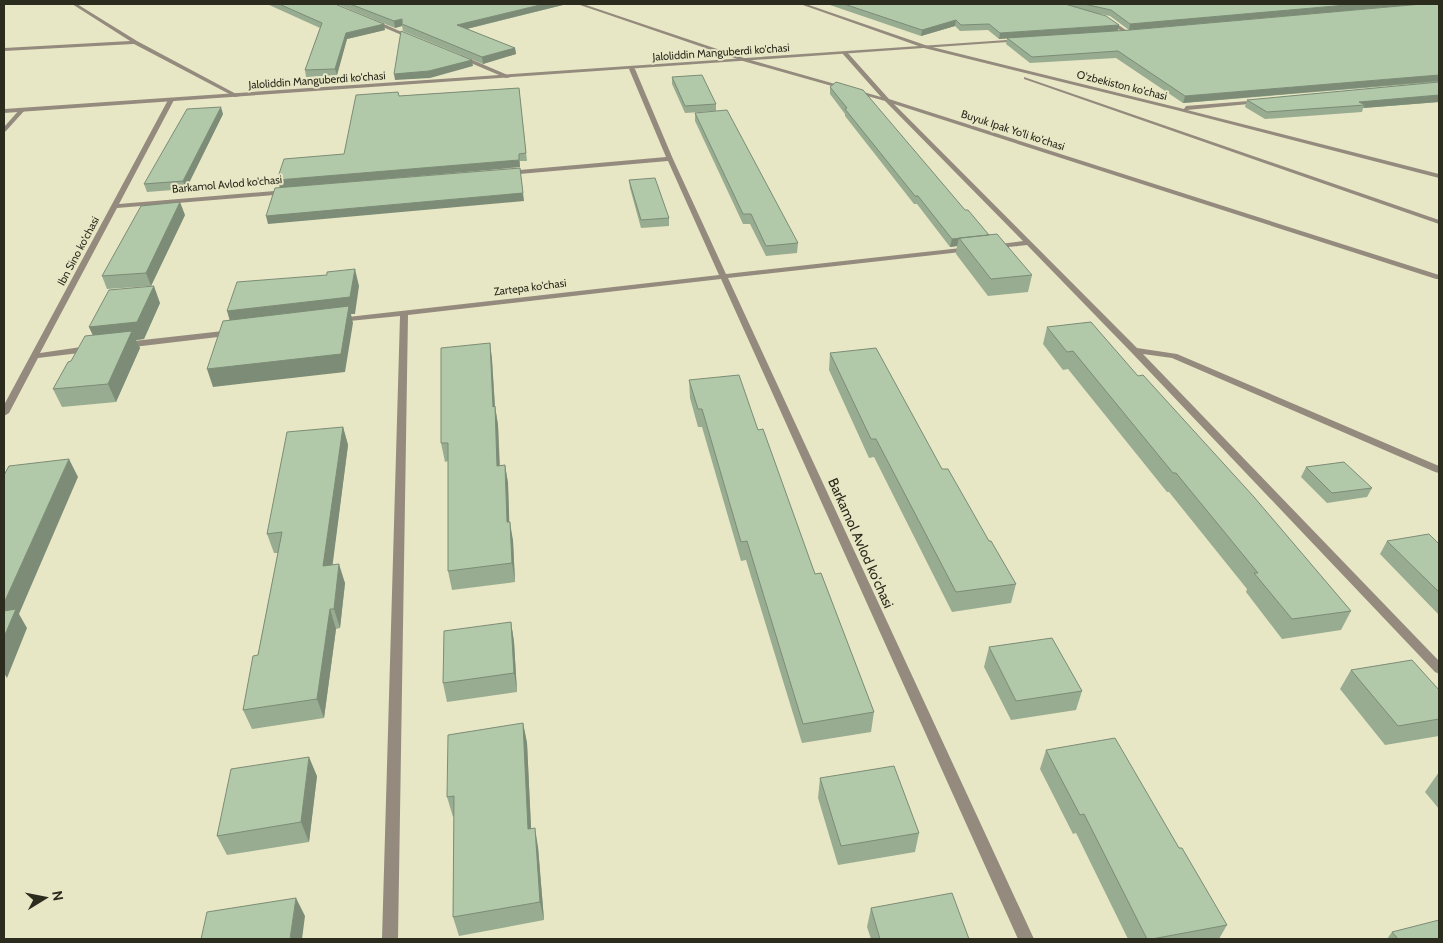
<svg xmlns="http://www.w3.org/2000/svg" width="1443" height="943" viewBox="0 0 1443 943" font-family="Cabin,sans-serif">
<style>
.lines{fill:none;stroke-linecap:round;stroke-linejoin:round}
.minor{fill:#948b7e;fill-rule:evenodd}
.tertiary{fill:#948b7e;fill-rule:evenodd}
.wall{fill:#98ac91;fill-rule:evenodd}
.shaded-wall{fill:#7c8c76}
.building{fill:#b1c8a9;stroke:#7c8c76}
.labels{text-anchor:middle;stroke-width:4;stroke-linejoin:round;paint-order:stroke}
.far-street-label{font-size:11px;fill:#2b2b1e;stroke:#e8e7c5}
.street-label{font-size:14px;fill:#2b2b1e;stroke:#e8e7c5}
</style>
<rect width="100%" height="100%" fill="#e8e7c5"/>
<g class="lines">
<path class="minor" d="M72 4H77L137 41 240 96 235 97 134 44 4 51V48L130 41Z
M577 4H583L747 59 881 97 842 53 847 52 889 99 1439 275V279H1436L894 104 1137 348 1177 354 1439 466V473L1435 472 1172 358 1143 354 1439 661V674L1435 672 1131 352 1027 245 989 249V245H992L1023 241 885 101 743 61Z
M800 4H806L928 46 1184 109 1186 106 1261 100V102L1259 103 1187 110 1439 174V178L1176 110 924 48Z
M1106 19H1110L1130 33 1126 34 1106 21Z
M371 20H375L415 38 411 39 371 22Z
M461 55 510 76 511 77 506 78 459 58Z
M632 67 635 69 673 159 726 274 970 247 974 249 970 251 728 278 1034 939H1018L721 279 408 315 398 939H382L400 316 339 322 335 320 339 318 719 275 668 161 507 175 504 173 507 171 666 157 629 69Z
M1024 77 1439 220V224L1024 79Z
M171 98 174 100 119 204 286 190 289 192 286 194 117 208 40 353 88 346 92 349 88 352 38 358 9 413 4 416V405L168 100Z
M20 109 25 110 6 131 4 132V127Z
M232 330 236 333 235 335 125 348 121 345 125 342Z"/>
<path class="tertiary" d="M1020 39 1022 41 4 113V109Z"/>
</g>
<path class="wall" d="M267 4H335L385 30 347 39 337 75 306 77 305 70 320 28Z
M337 4H567L467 29 515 48 516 54 483 64 403 31 402 26 395 28Z
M827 4H1439V82L1183 103 1116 58 1030 63 1006 44 1007 38 999 39 988 30 960 31 955 26 921 36ZM1096 13 1110 16 1129 30 1118 31Z
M672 77 716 104V111L685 113 672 84Z
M1439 82V102L1363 108 1362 112 1265 119 1245 107 1247 100Z
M830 87 965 210 989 235 1032 275 1028 292 988 296 956 254 957 246 950 247 917 204H914L845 116V114L830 94Z
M519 88 527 161H520V167L280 188 344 154 399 96Z
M695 113 798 243 797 253 766 256 750 224H743L695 121Z
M223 114 186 189 147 192 144 184Z
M629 180 669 218V226L641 228 630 188Z
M185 215 151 286 107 289 102 276Z
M160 303 144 339 136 340 140 348 116 402 62 407 53 389 71 361 93 335 89 327Z
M1047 327 1138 376 1351 611 1341 630 1282 639 1246 592 1247 589 1169 492H1167L1068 369 1063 370 1043 344Z
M490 343 492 360 495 406 498 425 500 465H505L508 483 509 522 513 541 515 582 452 590 448 571V461L445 462 441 443Z
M830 353 942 469 1016 584 1011 603 952 612 874 457 869 458 829 370Z
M689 380 758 430 815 574 874 712 871 732 802 743 746 560 741 561 702 427H698L690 398Z
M343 427 348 445 332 565 345 583 340 628 336 629 324 718 252 729 243 710 258 655 278 553H274L267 534Z
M1306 467 1372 488 1367 497 1327 503 1301 477Z
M1387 541 1439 544V615L1380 554Z
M511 622 514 642 517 692 447 702 443 683Z
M989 647 1082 691 1076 710 1011 720 984 667Z
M1351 670 1439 690V736L1385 745 1340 689Z
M523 723 527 743 531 828 538 847 544 920 459 936 453 917 454 816 453 817 447 797Z
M1046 750 1179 848 1227 925 1219 939H1128L1076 833 1073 834 1040 769Z
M1439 772V809L1425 792Z
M317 776 309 842 227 855 217 836Z
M820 778 919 833 915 852 838 865 818 798Z
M871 908 969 939H871L867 927Z
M1392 932 1439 939H1387Z"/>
<path class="shaded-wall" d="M544 4H567L458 31 457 25Z
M1358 4H1421L1129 30 1130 24Z
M402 19V26L395 28 394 21Z
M956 20 955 26 921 36 922 30Z
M384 24 385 30 347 39 337 75 335 69 346 33Z
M1119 25 1118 31 999 39 1000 33Z
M515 48 516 54 483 64 482 57Z
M472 60 473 66 430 78 395 80 394 74Z
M1439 75V81L1183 103 1185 96Z
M1439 95V102L1363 108 1365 105 1359 102Z
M221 107 223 114 186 189 183 181Z
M519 160 520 167 280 188 277 180Z
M520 168 524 201 268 224 266 216Z
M180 202 185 215 151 286 146 273Z
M989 235 959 238 957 246 950 247 952 239Z
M355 269 359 286 355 314H351L353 323 345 372 213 387 207 369 232 328 227 311Z
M154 286 160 303 144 339 136 340 140 348 116 402 108 384 97 344 89 327Z
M490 343 492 360 496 425 493 407Z
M495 406 498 425 500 484 497 466Z
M343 427 348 445 330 585 323 566Z
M69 459 78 477 19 614 27 628 7 678 4 673V603Z
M505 465 508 483 510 541 507 522Z
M510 522 513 541 515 582 512 563Z
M339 564 345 583 340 628 334 609Z
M330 609 336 629 324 718 317 699Z
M511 622 514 642 517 692 514 673Z
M523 723 527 743 532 848 528 829Z
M309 757 317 776 309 842 301 822Z
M535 828 538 847 544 920 540 902Z
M296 898 305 916 302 939H290Z"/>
<path class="building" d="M279 4H335L384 24 346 33 335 69 305 70 322 23Z
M350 4H544L457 25 515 48 482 57 402 24V19L394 21Z
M844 4H1065L1106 16 1119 25 1000 33 989 24 961 25 956 20 922 30Z
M1084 4H1358L1130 24 1111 10Z
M1422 4H1439V75L1185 96 1118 51 1032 57 1007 38 1130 30Z
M401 31 472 60 429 71 394 74Z
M702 75 716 104 685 106 672 77Z
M836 82 863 90 965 210H968L989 235 952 239 918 196H915L845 109 847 108 830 87Z
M1439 82V95L1359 102 1365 105 1267 112 1247 100Z
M519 88 526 153 519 154V160L277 180 284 159 344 154 356 95 398 92 399 96Z
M221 107 183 181 144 184 187 109Z
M727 110 798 243 766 246 751 214H743L695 113Z
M520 168 523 193 266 216 275 188Z
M655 178 669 218 641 220 629 180Z
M180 202 146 273 102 276 141 206Z
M997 234 1032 275 991 279 959 238Z
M355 269 350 297 227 311 237 282 327 275V272Z
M154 286 137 322 89 327 109 290Z
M349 306 341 354 207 369 223 321Z
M1091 322 1138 376 1143 375 1254 497 1351 611 1292 619 1254 573H1258L1176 473H1173L1073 351 1067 352 1047 327Z
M132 331 108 384 53 389 68 362 71 361 85 336Z
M490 343 493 407 495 406 497 466 505 465 507 522H510L512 563 448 571V443H441V348Z
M876 348 942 469H948L989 541H991L1016 584 956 592 876 439H871L830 353Z
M739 375 758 430 763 429 815 574 821 573 874 712 803 724 747 541 741 542 702 409H698L689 380Z
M343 427 323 566 339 564 334 609H330L317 699 243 710 253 656 258 655 282 532 267 534 287 432Z
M69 459 4 603V475L9 466Z
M1344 462 1372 488 1332 493 1306 467Z
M1429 534 1439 544V592L1387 541Z
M16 609 4 637V611Z
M511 622 514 673 443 683 444 631Z
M1052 638 1082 691 1016 701 989 647Z
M1412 660 1439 690V719L1398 726 1351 670Z
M523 723 528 829 535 828 540 902 453 917 454 796 447 797 448 735Z
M1115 738 1179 848H1182L1227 925 1152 939H1147L1084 814 1080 815 1046 750Z
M309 757 301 822 217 836 231 769Z
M894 766 919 833 841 846 820 778Z
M952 893 969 939H880L871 908Z
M296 898 290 939H201L207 912Z
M1439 920V939H1398L1392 932Z"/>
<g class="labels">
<g class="far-street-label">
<text transform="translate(721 52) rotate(-4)" y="4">Jaloliddin Manguberdi ko'chasi</text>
<text transform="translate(317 80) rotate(-4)" y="4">Jaloliddin Manguberdi ko'chasi</text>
<text transform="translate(1122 85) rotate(14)" y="4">O'zbekiston ko'chasi</text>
<text transform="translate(1013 130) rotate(18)" y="4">Buyuk Ipak Yo'li ko'chasi</text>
<text transform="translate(227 184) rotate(-5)" y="4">Barkamol Avlod ko'chasi</text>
<text transform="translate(78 251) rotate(-62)" y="4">Ibn Sino ko'chasi</text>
<text transform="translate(530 287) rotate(-7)" y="4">Zartepa ko'chasi</text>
</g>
<g class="street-label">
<text transform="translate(861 543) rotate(66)" y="5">Barkamol Avlod ko'chasi</text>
</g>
</g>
<rect width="1443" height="943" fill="none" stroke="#2b2b1e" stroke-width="10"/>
<g transform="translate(45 898) rotate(80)" stroke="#e8e7c5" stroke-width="4" paint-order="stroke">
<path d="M0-4L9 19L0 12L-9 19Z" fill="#2b2b1e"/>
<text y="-8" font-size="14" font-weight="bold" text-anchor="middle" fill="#2b2b1e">N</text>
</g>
</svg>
